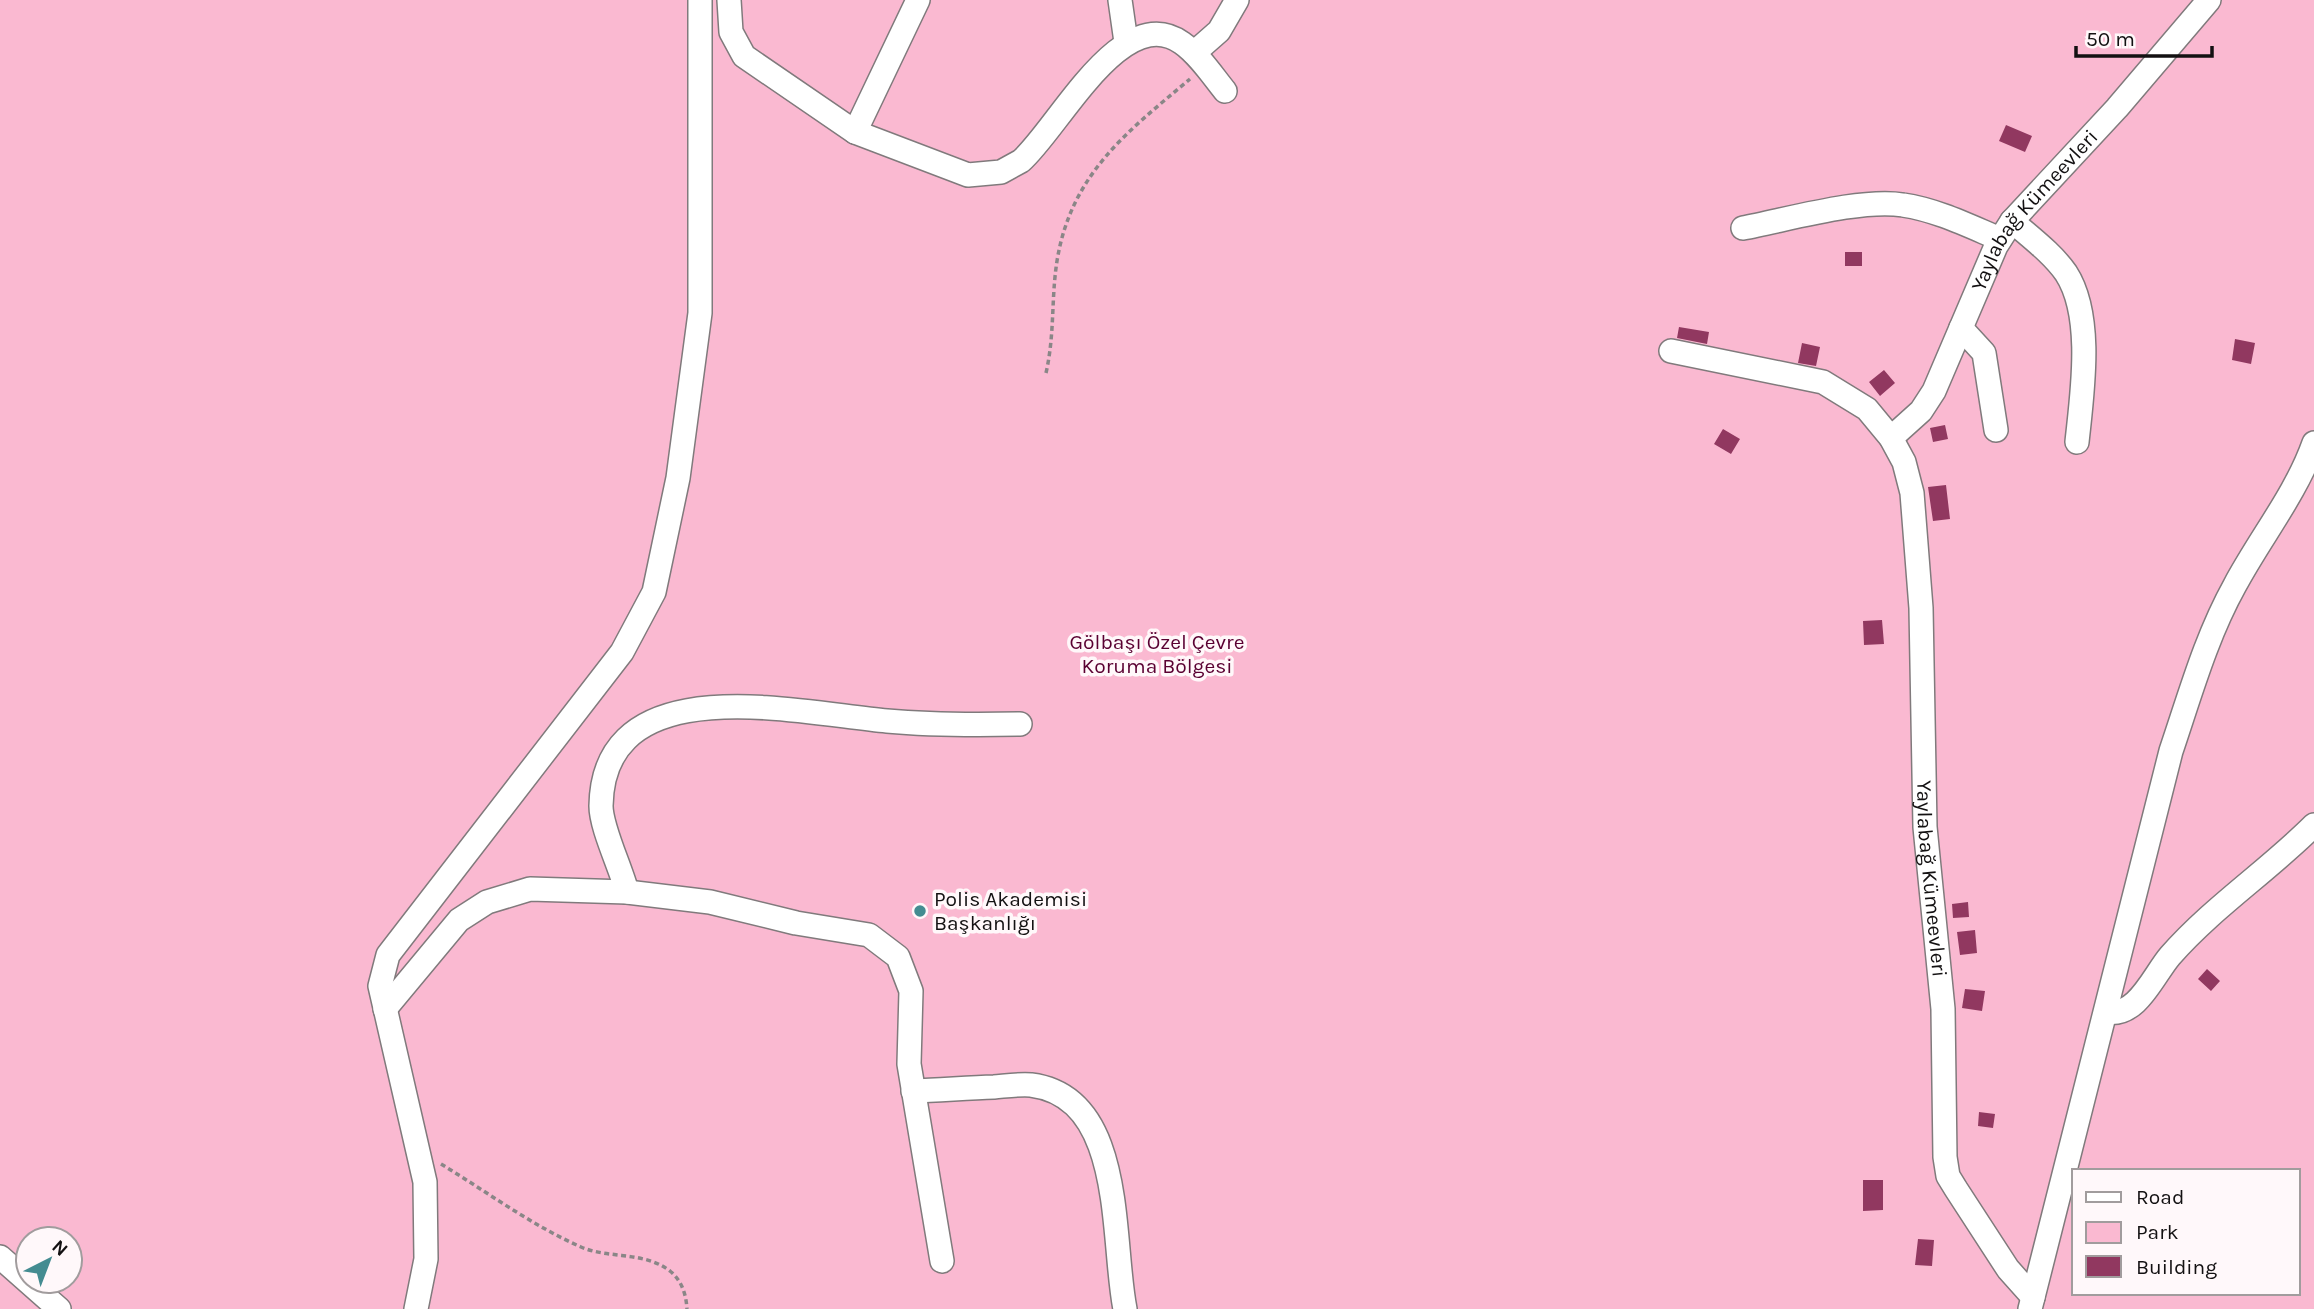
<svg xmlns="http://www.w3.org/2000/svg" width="2314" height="1309" viewBox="0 0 2314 1309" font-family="Karla,sans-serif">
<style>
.green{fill:#fab9d1;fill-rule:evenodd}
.building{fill:#913860}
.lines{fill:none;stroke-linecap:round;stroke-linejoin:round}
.minor-casing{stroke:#807a7c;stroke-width:26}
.path{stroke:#8a8687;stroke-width:3.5;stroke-dasharray:5 3.5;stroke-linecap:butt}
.minor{stroke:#fff;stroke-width:23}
.poi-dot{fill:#448c91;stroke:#fff8fa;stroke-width:2.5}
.labels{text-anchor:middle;stroke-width:7;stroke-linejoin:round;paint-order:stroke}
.street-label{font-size:21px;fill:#131112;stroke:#fff8fa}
.park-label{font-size:21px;fill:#5a0032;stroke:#fff8fa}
.poi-label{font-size:21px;fill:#131112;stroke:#fff8fa;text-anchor:start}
</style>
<rect width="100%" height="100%" fill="#fff8fa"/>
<path class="green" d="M0 0H2314V1309H0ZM2074 1171H2298V1293H2074ZM28 1239H70V1281H28Z"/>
<path class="building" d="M2006 125 2032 136 2025 152 1999 141Z
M1845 252H1862V266H1845Z
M1679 327 1709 332 1707 344 1677 338Z
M2235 339 2255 343 2251 364 2232 360Z
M1802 343 1820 347 1816 366 1798 363Z
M1884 370 1895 383 1880 396 1869 382Z
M1945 425 1948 439 1933 442 1930 428Z
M1723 429 1740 439 1731 454 1714 444Z
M1946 485 1950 519 1933 521 1928 487Z
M1882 620 1884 644 1864 645 1863 621Z
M1968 902 1969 917 1953 918 1952 904Z
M1975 930 1977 953 1960 955 1957 932Z
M2207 969 2220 981 2211 991 2198 979Z
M1965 989 1985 991 1982 1011 1962 1008Z
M1979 1112 1995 1114 1993 1128 1978 1126Z
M1863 1180H1883V1210L1863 1211Z
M1918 1239 1934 1240 1932 1266 1915 1265Z"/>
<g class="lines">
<defs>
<g id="minor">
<path d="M729 0 731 32 744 56 855 132 968 175 1001 172 1021 161C1058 129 1122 0 1182 43 1199 55 1212 75 1225 91"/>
<path d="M1120 0 1126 42"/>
<path d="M1194 53 1219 31 1237 0"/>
<path d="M855 132 918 0"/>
<path d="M2012 221C2030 237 2052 253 2066 273 2094 316 2082 394 2077 442"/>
<path d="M1743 228C1786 220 1862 198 1903 205 1937 210 1969 226 2000 239"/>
<path d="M1961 328 1984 353 1996 430"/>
<path id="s1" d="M1671 351 1823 382 1867 409 1891 438 1904 462 1912 493 1921 608 1925 827 1943 1009 1945 1157 1948 1176 1956 1189 2008 1269 2033 1297"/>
<path id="s2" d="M1891 438 1921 411 1934 391 1996 246 2012 221 2117 108 2209 0"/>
<path d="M627 892C621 868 601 828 601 806 603 664 802 714 887 721 931 725 976 725 1020 724"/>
<path d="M385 1009 459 920 487 902 530 889 627 892 710 902 796 923 869 935 898 957 911 991 909 1064 942 1261"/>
<path d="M2106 1012C2137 1018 2153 976 2170 956 2213 907 2268 871 2314 825"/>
<path d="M913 1091C940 1090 967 1088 994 1087 1006 1086 1019 1084 1031 1085 1126 1097 1111 1239 1125 1309"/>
<path d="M0 1257 59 1309"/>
<path d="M416 1309 426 1259 425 1182 380 986 388 955 622 652 654 592 678 478 700 313V0"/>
<path d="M2030 1309 2171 751C2190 695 2206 637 2235 585 2260 538 2296 494 2314 443"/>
</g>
</defs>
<use href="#minor" class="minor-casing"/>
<path class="path" d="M1046 373C1055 333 1051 299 1057 261 1071 174 1127 132 1190 79
M441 1164C487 1192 533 1226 581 1247 609 1259 644 1251 670 1271 682 1281 686 1294 687 1309"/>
<use href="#minor" class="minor"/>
</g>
<circle class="poi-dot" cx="920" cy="911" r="7"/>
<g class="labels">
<g class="street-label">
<text dy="7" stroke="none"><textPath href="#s2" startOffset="273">Yaylabağ Kümeevleri</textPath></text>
<text dy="7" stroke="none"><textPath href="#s1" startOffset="690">Yaylabağ Kümeevleri</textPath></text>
</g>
<g class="park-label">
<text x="1157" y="649">Gölbaşı Özel Çevre<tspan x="1157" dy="24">Koruma Bölgesi</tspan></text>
</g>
<g class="poi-label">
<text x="934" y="906">Polis Akademisi<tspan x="934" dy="24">Başkanlığı</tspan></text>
</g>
</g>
<rect x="2072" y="1169" width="228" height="126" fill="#fff8fa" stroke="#a19c9d" stroke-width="2"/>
<rect x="2086" y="1192" width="35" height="10" fill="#ffffff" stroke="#a19c9d" stroke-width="2"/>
<text x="2136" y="1204" font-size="21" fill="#131112">Road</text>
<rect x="2086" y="1222" width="35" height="21" fill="#fab9d1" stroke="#a19c9d" stroke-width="2"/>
<text x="2136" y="1239" font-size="21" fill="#131112">Park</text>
<rect x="2086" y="1256" width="35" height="21" fill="#913860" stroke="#a19c9d" stroke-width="2"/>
<text x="2136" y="1274" font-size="21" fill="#131112">Building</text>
<g transform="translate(49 1260) rotate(42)"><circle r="33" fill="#fff8fa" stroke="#a19c9d" stroke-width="2"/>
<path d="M0-5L12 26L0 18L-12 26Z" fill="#448c91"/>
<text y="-10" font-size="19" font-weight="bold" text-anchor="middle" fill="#131112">N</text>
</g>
<path d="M2076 46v10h136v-10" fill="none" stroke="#131112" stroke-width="3.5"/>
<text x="2086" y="46" font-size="21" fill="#131112" stroke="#fff8fa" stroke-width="5" paint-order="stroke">50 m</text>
</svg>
